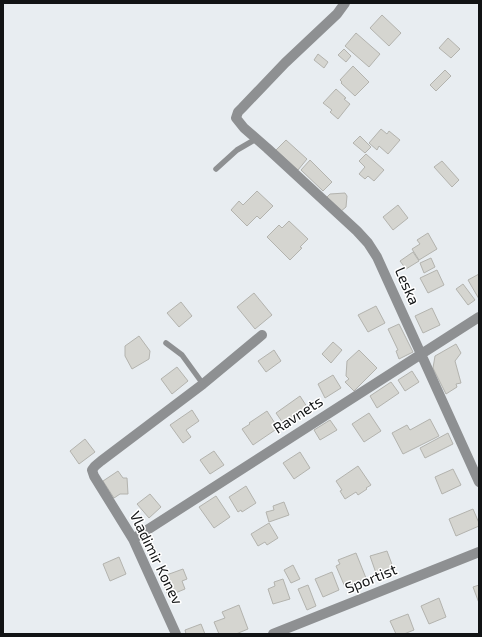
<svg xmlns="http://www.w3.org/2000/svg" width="482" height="637" viewBox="0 0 482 637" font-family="'Exo 2',sans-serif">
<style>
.building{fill:#d5d5d0;stroke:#b3b3ae}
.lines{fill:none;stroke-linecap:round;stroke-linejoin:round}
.lane{stroke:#8e9092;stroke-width:5.5}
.street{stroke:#8e9092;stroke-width:10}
.labels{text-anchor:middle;stroke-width:3;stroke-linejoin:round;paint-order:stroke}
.street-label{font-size:15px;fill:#111314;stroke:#fff}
</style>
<rect width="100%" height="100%" fill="#e8edf1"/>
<path class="building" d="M382 15 401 33 389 46 370 28Z
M356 33 380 54 369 67 345 46Z
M448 38 460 49 451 58 439 48Z
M344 49 351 56 346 62 338 55Z
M318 54 328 62 324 68 314 60Z
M353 66 369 82 355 96 341 83 342 82 340 80Z
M445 70 451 76 436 91 430 85Z
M336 89 346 98 344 99 350 104 338 119 330 112 332 110 323 103Z
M381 129 387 134 389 131 400 140 388 154 379 146 377 150 369 143Z
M360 136 371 147 365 153 353 143Z
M286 140 307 159 298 170 276 150Z
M366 154 384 170 374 181 368 176 365 179 359 174 365 167 359 161Z
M310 160 332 182 323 191 301 170Z
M442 161 459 180 452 187 434 167Z
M257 191 273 206 260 219 257 216 247 226 231 210 239 201 243 205Z
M345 193 347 196 346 207 340 212 327 197 330 194Z
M398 205 408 218 393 230 383 217Z
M289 221 308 239 300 247 302 248 290 260 267 237 279 225 282 228Z
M428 233 437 249 419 260 412 249 420 244 417 240Z
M413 252 419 261 406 269 400 261Z
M431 258 435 267 424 273 420 263Z
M437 270 444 285 428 293 420 278Z
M479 274V299L468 280Z
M463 284 475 300 468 305 456 289Z
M254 293 272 315 255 329 237 307Z
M181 302 192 316 179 327 167 313Z
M376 306 385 323 368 332 358 315Z
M432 308 440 325 423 333 415 316Z
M399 324 413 352 399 359 396 351 398 350 388 329Z
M139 336 150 351 149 359 132 369 125 356V346Z
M333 342 342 350 331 363 322 354Z
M456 344 461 353 455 361 461 383 456 384 457 387 446 394 433 368 435 356Z
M274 350 281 361 266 372 258 361Z
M359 350 377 368 354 391 345 382 349 379 346 376 347 361Z
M177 367 188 381 172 394 161 379Z
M412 371 419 382 405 391 398 380Z
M333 375 341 388 325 398 318 384Z
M391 382 399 393 377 408 370 396Z
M300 396 309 410 285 426 276 413Z
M192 410 199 421 186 430 191 437 183 443 170 425Z
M267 411 278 428 253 445 242 429 250 424 249 423Z
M369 413 381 431 364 442 352 424Z
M430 419 439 436 403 454 392 433 407 425 410 430Z
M330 420 337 430 320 440 314 430Z
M448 433 453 444 425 458 420 448Z
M85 439 95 452 79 464 70 451Z
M214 451 224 465 210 474 200 460Z
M300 452 310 468 294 479 283 463Z
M358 466 371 485 366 488 367 489 358 495 356 492 345 499 340 491 342 490 336 481Z
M453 469 461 485 442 494 435 477Z
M118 471 123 478H127L128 494H120L114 498 103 481Z
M246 486 256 503 242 512 241 510 238 512 229 497Z
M150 494 161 507 149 518 137 504Z
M216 496 230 517 214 528 199 507Z
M284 502 289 515 269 522 266 512 274 510 273 506Z
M473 509 479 523V526L456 536 449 519Z
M269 523 278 538 267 545 265 542 258 546 251 534Z
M387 551 394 570 377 576 370 556Z
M356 553 366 578 345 587 336 566 340 564 338 560Z
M119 557 126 574 110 581 103 564Z
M293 565 300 579 291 583 284 570Z
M183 569 187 579 182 581 185 589 168 596 161 577Z
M332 572 339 590 323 597 315 579Z
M283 579 290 599 273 604 268 589 275 586 274 582Z
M308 585 316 606 307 610 298 589Z
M479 585V603L473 587Z
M439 598 446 617 429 624 421 606Z
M239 605 248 629 236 634H219L214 622 225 618 222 612Z
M408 614 414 630 404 634H396L390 621Z
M201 624 205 634H186L185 630Z"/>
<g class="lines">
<path class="lane" d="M216 169 237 150 256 139
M166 343 182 355 203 384"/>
<path class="street" d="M345 3 337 14 285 63 242 108 238 112 236 118 244 128 267 148 357 231 368 243 377 257 479 482
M133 539 479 317
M176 634 133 539 94 476 92 470 95 466 101 461 203 384 262 335
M273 634 479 552"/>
</g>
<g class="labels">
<g class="street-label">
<text transform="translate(407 286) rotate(66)" y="5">Leska</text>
<text transform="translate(298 415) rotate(-33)" y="5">Ravnets</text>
<text transform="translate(156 558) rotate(64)" y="5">Vladimir Konev</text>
<text transform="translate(371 579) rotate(-22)" y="5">Sportist</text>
</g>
</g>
<rect width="482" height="637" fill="none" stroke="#111314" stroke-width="8"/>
</svg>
